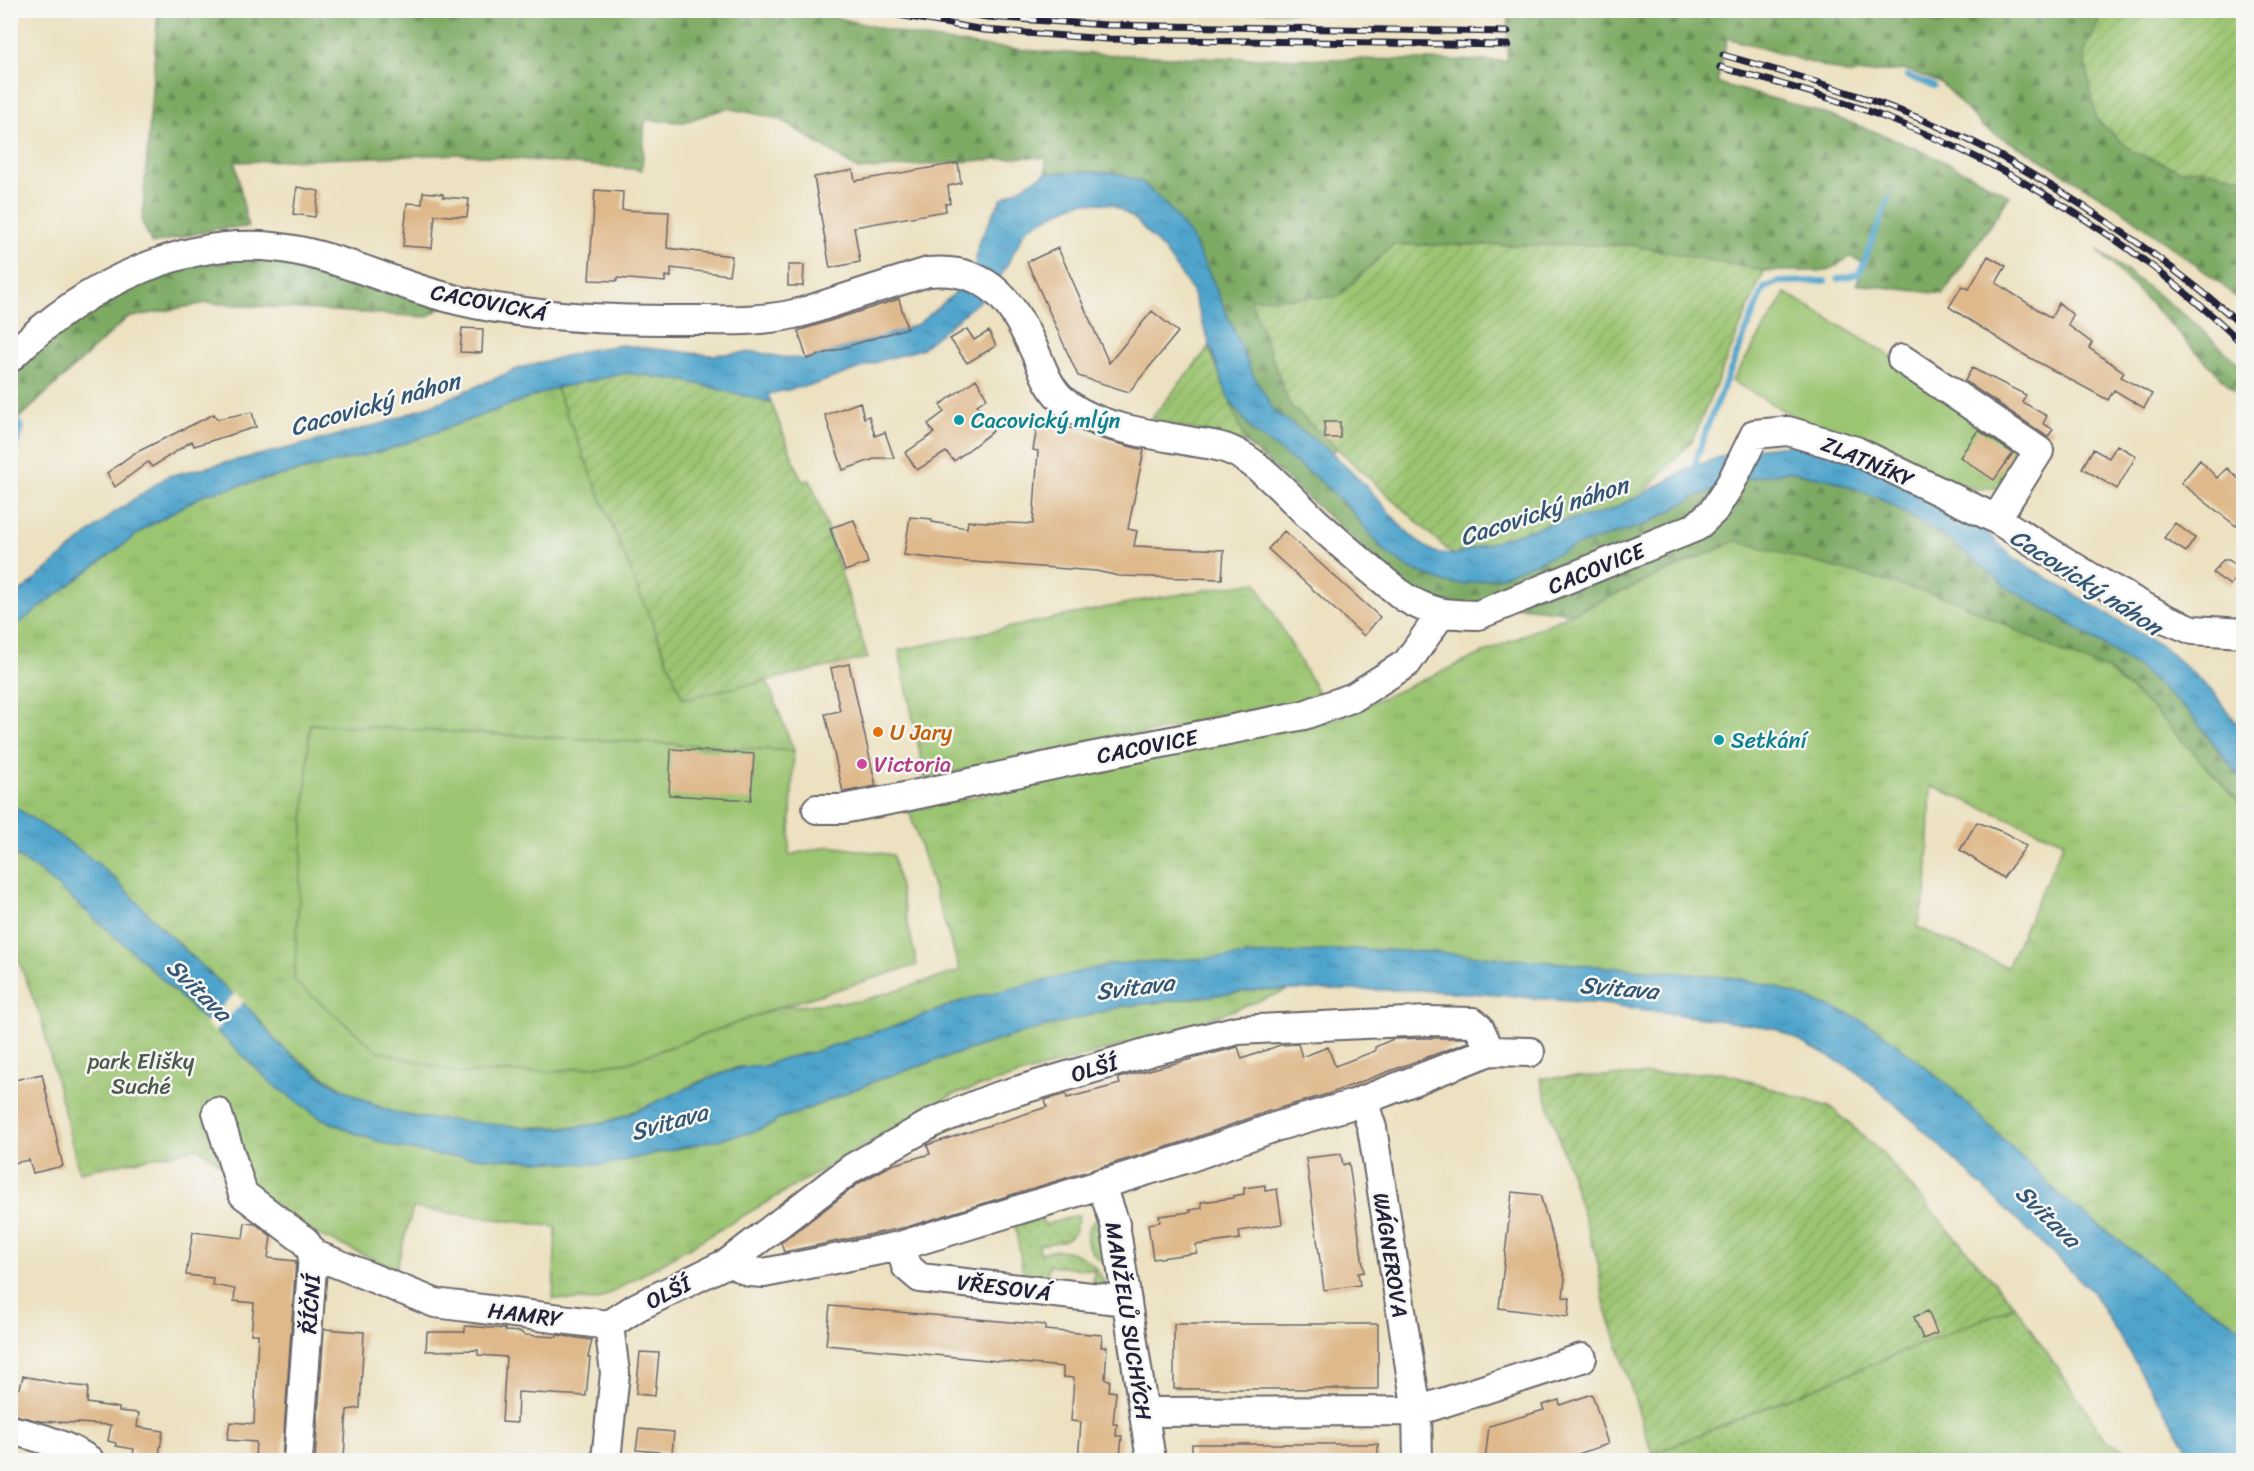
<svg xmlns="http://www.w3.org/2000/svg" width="2254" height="1471" viewBox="0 0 2254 1471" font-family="Sriracha,sans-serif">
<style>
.grass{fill:url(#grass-dots);stroke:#5f7456;stroke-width:1.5}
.forest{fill:url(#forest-firs);stroke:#506650;stroke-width:1.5}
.park{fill:url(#park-tufts);stroke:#5f7456;stroke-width:1.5;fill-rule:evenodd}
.garden{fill:url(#garden-furrows);stroke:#5f7456;stroke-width:1.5}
.pitch{fill:#9cc572;stroke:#5f7456;stroke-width:1.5}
.water{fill:url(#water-ripples);stroke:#396384;stroke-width:1.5}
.pier{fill:#ece1c0}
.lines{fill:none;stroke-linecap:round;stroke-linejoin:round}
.stream{stroke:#50a4cc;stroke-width:6}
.canal{stroke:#50a4cc;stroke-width:21}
.building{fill:#dfb98c}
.minor-casing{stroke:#69656a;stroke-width:32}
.minor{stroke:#fff;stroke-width:28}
.rail-casing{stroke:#22223b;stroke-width:7}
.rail{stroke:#f6f6f2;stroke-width:4.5;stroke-dasharray:14;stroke-linecap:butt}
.culture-dot{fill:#0f9aa8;stroke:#f6f6f2;stroke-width:2}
.food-dot{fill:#e8710a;stroke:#f6f6f2;stroke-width:2}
.hotel-dot{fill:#d1479c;stroke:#f6f6f2;stroke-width:2}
.labels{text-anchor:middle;stroke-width:5;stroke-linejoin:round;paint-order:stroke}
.street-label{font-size:22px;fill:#22223b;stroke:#f6f6f2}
.culture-label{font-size:22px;fill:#0d838f;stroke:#f6f6f2;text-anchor:start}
.food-label{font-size:22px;fill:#c56008;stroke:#f6f6f2;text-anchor:start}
.hotel-label{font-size:22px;fill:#b23c85;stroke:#f6f6f2;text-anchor:start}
.park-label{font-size:22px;fill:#4d5b4e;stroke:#f6f6f2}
.water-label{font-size:24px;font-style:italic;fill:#345675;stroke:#f6f6f2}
</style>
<defs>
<pattern id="grass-dots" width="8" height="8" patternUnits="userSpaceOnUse" patternTransform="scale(1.5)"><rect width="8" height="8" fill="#9cc572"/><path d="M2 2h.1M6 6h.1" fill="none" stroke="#86a964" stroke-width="1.8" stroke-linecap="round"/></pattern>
<pattern id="forest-firs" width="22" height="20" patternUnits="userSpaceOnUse" patternTransform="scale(1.5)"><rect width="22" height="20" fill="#7daa64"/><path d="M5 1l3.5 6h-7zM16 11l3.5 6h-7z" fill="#668a54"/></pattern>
<pattern id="park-tufts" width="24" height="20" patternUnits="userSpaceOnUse" patternTransform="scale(1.5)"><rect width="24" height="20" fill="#9cc572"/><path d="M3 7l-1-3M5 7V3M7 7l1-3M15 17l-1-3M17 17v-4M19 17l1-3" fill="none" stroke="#86a964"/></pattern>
<pattern id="garden-furrows" width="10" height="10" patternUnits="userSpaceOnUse" patternTransform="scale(1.5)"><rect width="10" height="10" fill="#9cc572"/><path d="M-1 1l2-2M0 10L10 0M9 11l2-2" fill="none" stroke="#86a964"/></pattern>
<pattern id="water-ripples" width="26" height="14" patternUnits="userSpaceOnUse" patternTransform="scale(1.5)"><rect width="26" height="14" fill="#50a4cc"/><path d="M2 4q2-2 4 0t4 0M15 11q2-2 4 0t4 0" fill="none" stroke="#4285a7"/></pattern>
</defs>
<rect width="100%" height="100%" fill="#f6f6f2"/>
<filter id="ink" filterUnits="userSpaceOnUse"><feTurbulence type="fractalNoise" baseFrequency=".0167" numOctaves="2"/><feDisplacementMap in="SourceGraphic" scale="12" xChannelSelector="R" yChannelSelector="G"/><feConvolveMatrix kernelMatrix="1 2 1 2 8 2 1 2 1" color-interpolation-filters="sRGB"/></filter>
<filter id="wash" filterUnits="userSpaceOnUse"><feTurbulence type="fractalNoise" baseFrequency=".008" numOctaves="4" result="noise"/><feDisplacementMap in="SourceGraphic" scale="24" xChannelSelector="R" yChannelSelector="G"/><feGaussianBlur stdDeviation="1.35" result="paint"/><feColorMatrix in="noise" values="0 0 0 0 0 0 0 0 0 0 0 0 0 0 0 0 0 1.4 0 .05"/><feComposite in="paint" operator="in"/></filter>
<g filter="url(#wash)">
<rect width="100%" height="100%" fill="#ece1c0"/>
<path class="grass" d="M1079 1215C1075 1244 1063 1241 1038 1245L1040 1253C1045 1253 1052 1250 1058 1250 1080 1251 1099 1266 1105 1285H1093L1094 1270 1049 1266 1046 1282 1024 1279 1014 1218 1042 1217 1044 1225Z
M1099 1215 1113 1271C1092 1254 1073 1240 1099 1215Z
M2015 1306 2107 1441 2143 1460H1654L1652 1454Z"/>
<path class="forest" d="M805 10 918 37 984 46 1047 52 1176 57 1507 61 1508 15 1175 11 2091 10 2101 17 2084 53 2180 170 2203 169 2243 178 2244 305 2220 283 2122 210 2034 155 1984 128 1941 83 1906 70 1850 74 1727 38 1717 83C1748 92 1779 100 1809 109 1879 130 1946 160 2010 196L1943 294 1856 284 1866 263 1850 257 1827 271H1764L1630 245H1393L1338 297 1250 300 1290 405 1337 448 1332 453 1273 411 1252 373 1210 275 1189 234 1116 173H1046V158L1024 157 859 170 780 119 727 108 684 122 645 120 642 170 460 154 235 162 248 227 217 229 152 244 142 222 158 11Z
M2097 249 2190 319 2243 368V400Z
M255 252 445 305 427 317 207 303 127 318 11 426V373L38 344 102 297 172 265Z
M1228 398 1253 431 1318 479 1349 508 1384 551 1411 569 1576 546 1647 524 1697 496 1745 479 1789 471 1833 480 1882 499 1950 540 2010 589 2063 619 2139 668 2190 713 2243 781V807L2153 709 2107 670 2061 652 1736 541 1573 613 1486 603 1464 608 1413 592 1246 443Z"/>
<path class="park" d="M556 388 683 698 767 681 794 751 310 724 459 1073 553 1071 628 1062 781 1007 860 1001 960 971 909 811 1335 719 1736 541 1954 600 2061 652 2107 670 2153 709 2243 807V1328L2197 1300 2062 1197 1950 1087 1883 1033 1854 1016 1776 987 1736 978 1433 952 1354 949 1067 976 964 1000 904 1023 813 1052 781 1059 762 1067H738L696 1083 676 1094 615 1119 595 1124 576 1127H522L418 1117 394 1113 354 1095 316 1072 278 1044 259 1019 158 924 116 880 80 852 11 804 10 629 147 527 205 494 390 449ZM1931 786 2064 842 2007 967 1917 927 1927 889Z
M1256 582 1321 698 925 778 899 650 1138 601Z
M11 852 41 872 131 950 275 1086 319 1117 357 1134 396 1147 438 1155 604 1165 752 1132 773 1124 777 1119 798 1113 880 1079 1005 1038 1119 1007 1259 990H1289L1189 1026 951 1095 597 1301 553 1299 556 1227 413 1208 396 1269 312 1232 199 1148 79 1172 41 1018 11 941Z"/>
<path class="garden" d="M2091 11H2243V178L2203 169 2180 170 2133 152 2096 119 2084 53 2101 17Z
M1393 245H1630L1764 271 1692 441 1642 495 1605 512 1541 526 1453 555 1290 405 1250 299 1338 297Z
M1209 347 1246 443 1151 419Z
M627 373 685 381 771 402 802 481 810 480 818 500 868 658 683 699 556 388Z
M1722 1072 1832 1108 1881 1152 2015 1306 1652 1454 1604 1302 1597 1259 1540 1078Z"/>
<path class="pitch" d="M1786 293 1882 351 1969 408 2024 454 2008 487 1975 489 1930 473 1802 421 1732 381Z
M310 724 794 751 789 855 829 846 893 855 917 965 780 1007 628 1062 553 1071 459 1073 378 1051 294 981Z"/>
<path class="water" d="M1084 172 1116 173 1142 182 1168 207 1189 234 1210 275 1252 373 1274 411 1332 453 1369 489 1400 525 1421 544 1435 552 1453 555 1541 526 1605 512 1642 495 1690 468 1739 450 1801 444 1847 453 1972 518 2011 556 2166 649 2213 692 2243 731V781L2190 713 2139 668 2063 619 2010 589 1950 540 1882 499 1833 480 1789 471 1745 479 1697 496 1647 524 1576 546 1502 576 1464 584 1447 583 1411 569 1384 551 1349 508 1318 479 1253 431 1228 398 1191 289 1166 253 1135 219 1112 204 1083 202 1070 206 1027 228 998 281 989 293 921 349 883 360 816 384 768 394 771 402 685 381 627 373 556 388 390 449 205 494 147 527 11 629 10 598 20 592 112 514 168 476 293 447 384 423 442 401 520 368 588 350 621 345 710 355 756 352 787 358 807 359 907 328 918 324 969 281 975 265 978 244 1001 199 1046 173Z
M10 804C46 828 86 851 117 881 131 895 144 910 158 924 188 954 220 982 251 1011 261 1021 267 1033 277 1042 305 1070 357 1100 393 1112 415 1119 439 1119 461 1121 511 1126 565 1135 614 1120 642 1111 741 1057 762 1067L781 1059 813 1052 904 1023 964 1000 1112 964 1354 949 1433 952 1736 978 1775 987 1854 1016 1883 1033 1950 1087 2062 1197 2197 1300 2243 1328V1460H2206L2190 1453 2092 1291 1902 1110 1853 1069 1774 1028 1604 1004 1499 995 1418 990H1259L1119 1007 1005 1038 880 1079 798 1113 777 1119 773 1124 752 1132 604 1165 438 1155 396 1147 357 1134 319 1117 275 1086 131 950 41 872 11 852Z"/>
<path class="pier" d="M235 993 244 1001 214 1032 205 1024Z"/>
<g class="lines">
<path class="stream" d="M1907 76 1934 86
M1838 279 1859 274 1889 198
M1692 473 1707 427 1764 288 1779 282 1825 281"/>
<path class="canal" d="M10 439 14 429"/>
</g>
<g id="blocks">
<path class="building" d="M958 163 961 183 948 186 950 203 945 204 946 211 854 227 860 262 830 268 814 177 853 170 855 181Z
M297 187 319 191 315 217 293 214Z
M595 190 623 192 622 210 669 212 667 248 732 256 729 275 671 268V277L665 276V282L617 278V281L589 280Z
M423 192 443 194V197L469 199 467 217 435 215 432 248 403 246 407 203 422 204Z
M1058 248 1109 363 1152 311 1178 332 1129 392 1078 376 1027 262Z
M1988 256 2006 266 1996 283 2051 318 2059 303 2073 315 2068 325 2092 343 2089 348 2124 372 2121 377 2152 394 2144 408 2114 390 2108 400 2021 353 1949 307 1962 286 1969 289Z
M788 265H804L803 286H788Z
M899 299 907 328 807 359 798 331Z
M462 328 483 329 482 353 460 352Z
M967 329 974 340 989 331 996 346 967 363 950 339Z
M1972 368 2026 395 2022 402 2047 416 2043 424 2053 429 2048 437 1965 381Z
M976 379 987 398 977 405 993 431 954 461 946 452 917 470 905 453 934 433 928 424 944 412 940 405Z
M860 402 864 418 869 416 875 436 885 432 894 458H877L843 470 825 415Z
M252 412 256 427 194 446 192 441 152 467 148 462 115 487 107 473 133 454 214 414 217 419Z
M1038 421 1078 430 1105 440 1144 450 1128 529 1137 531 1134 546 1224 550 1222 579 1119 576 1096 571 958 561 904 555 910 517 932 519V522L967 528 968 521 1033 524 1038 451 1033 450Z
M1324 422H1340V438H1325Z
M1978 430 2013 453 1994 480 1960 457Z
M2117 445 2136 456 2117 489 2082 468 2093 449 2109 458Z
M2200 460 2217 478 2227 468 2244 484V516L2236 526 2181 483Z
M854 520 868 563 845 571 830 528Z
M2175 523 2195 538 2186 552 2164 538Z
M1284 531 1380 617 1364 636 1268 549Z
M2223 560H2229L2242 570 2230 585 2213 573Z
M849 664 876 786 843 792 825 714 840 711 831 668Z
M671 749 754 754 751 800 669 795Z
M1977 822 2008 834 2026 846 2003 878 1960 850Z
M1428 1038H1466L1468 1042 1328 1094 1269 1111 1186 1141 907 1227 784 1252 781 1243 861 1182 892 1165 930 1154 927 1145 1047 1107 1045 1100 1066 1094 1067 1098 1120 1084 1118 1078 1238 1047 1242 1059 1280 1045 1298 1044 1302 1057 1328 1047 1335 1066 1375 1051V1047L1393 1039Z
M42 1074 63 1166 33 1173 29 1160 14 1163 10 1150V1081Z
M1341 1154 1343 1165 1349 1163 1364 1272 1358 1273 1360 1285 1324 1290 1306 1158Z
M1265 1185V1191L1277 1189 1282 1224 1239 1231 1240 1239 1196 1245 1197 1253 1153 1259 1148 1224 1160 1222 1159 1216 1191 1212 1190 1210 1202 1208 1201 1202 1233 1198V1196L1244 1194V1188Z
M1512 1192 1540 1195 1565 1279 1563 1297 1570 1298 1568 1317 1499 1308Z
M245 1223 256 1224 271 1236 268 1258 296 1261 282 1461H263V1457H255L256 1442 227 1440 230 1422 254 1424 258 1334H251L254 1303 234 1301 235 1289 212 1285 213 1278 186 1275 193 1232 243 1238Z
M830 1306 1045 1325V1330L1102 1335 1101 1347H1107L1105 1379 1110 1380 1109 1391 1116 1392 1113 1424H1117L1116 1436H1122L1120 1458H1114L1113 1461H1078L1081 1422 1071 1421 1074 1378 1063 1377V1367L826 1345Z
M1928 1311 1937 1333 1923 1339 1914 1317Z
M1174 1324H1378V1389H1174Z
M465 1326 505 1329V1331L521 1332 524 1335 557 1337V1335L592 1340 588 1357 590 1358 586 1396 518 1392 517 1423 502 1422 506 1357 478 1355V1350L426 1351 427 1332H465Z
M324 1329 364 1332 360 1408 347 1410 344 1457 336 1456V1461H315Z
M640 1352 659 1353 655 1396 636 1394Z
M23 1376 68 1385 88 1387 87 1403 119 1408V1411L139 1413 137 1427 163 1431 158 1461H132L134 1449 116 1446V1443L108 1441 111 1425 40 1421 10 1414V1387L20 1388Z
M1592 1394 1608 1444 1557 1461H1485L1489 1426 1544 1410 1542 1405 1559 1400 1560 1405Z
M639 1429 674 1432 672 1453 636 1450Z
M1192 1444H1378V1461H1192Z"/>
</g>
</g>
<g filter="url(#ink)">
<use href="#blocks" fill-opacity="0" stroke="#69656a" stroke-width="1.5"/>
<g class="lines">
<defs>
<path id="minor" d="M10 358C82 285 194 228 299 251 348 261 394 283 442 296 466 303 493 308 518 311 574 319 631 320 688 320 723 320 759 322 794 314 810 311 825 304 840 300 870 290 899 281 928 272 991 266 1014 305 1037 356 1044 373 1050 390 1065 402 1097 429 1154 434 1194 442 1206 444 1219 445 1230 450 1260 462 1293 501 1317 523 1345 548 1374 573 1404 597 1432 614 1446 614 1478 615L1696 527 1714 510 1731 483 1755 434 1788 431 1856 451 1996 519 2090 577 2166 619 2193 630 2244 633
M1902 359 2039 451 1996 519
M817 809H842L900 798 1090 757 1304 715 1354 697 1407 663 1441 614
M1363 1100 1372 1128 1417 1411 1418 1460
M217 1112 243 1194 305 1241 313 1254 298 1460
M1101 1183 1115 1224 1151 1460
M900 1246 906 1266 920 1278 1127 1301
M313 1254 435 1303 609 1325
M729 1262 750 1272 764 1273 900 1246 1191 1157 1275 1127 1354 1104 1490 1051 1530 1052
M609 1325 637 1307 729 1262 852 1168 934 1122 993 1098 1152 1051 1238 1030 1428 1021 1473 1022 1479 1027 1490 1051
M1145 1412 1417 1411 1582 1358
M10 1430C38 1436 65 1445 89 1460
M606 1460 615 1373 609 1325"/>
</defs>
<use href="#minor" class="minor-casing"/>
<use href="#minor" class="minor"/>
<defs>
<path id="rail" d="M870 10 984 30 1106 39 1508 45
M939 10 987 17 1107 25 1508 32
M1723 55C1809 79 1894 104 1975 143 2004 157 2031 174 2058 190 2124 231 2186 276 2244 327
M1720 67C1770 81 1820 94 1868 111 2006 161 2138 243 2244 345"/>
</defs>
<use href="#rail" class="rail-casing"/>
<use href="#rail" class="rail"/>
</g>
</g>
<g class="culture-dot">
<circle cx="959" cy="420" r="6"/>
<circle cx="1719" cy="740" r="6"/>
</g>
<circle class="food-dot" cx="878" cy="732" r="6"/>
<circle class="hotel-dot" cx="862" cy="764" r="6"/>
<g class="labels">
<g class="street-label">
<text transform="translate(489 302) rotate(11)" y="8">CACOVICKÁ</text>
<text transform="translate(1868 461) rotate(23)" y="8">ZLATNÍKY</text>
<text transform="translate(1596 568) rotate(-22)" y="8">CACOVICE</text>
<text transform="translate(1147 746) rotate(-11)" y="8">CACOVICE</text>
<text transform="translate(1094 1068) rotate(-16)" y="8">OLŠÍ</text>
<text transform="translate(1391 1255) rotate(81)" y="8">WÁGNEROVA</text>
<text transform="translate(1004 1287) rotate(7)" y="8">VŘESOVÁ</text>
<text transform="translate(668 1292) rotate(-26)" y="8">OLŠÍ</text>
<text transform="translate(310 1304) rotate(-86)" y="8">ŘÍČNÍ</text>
<text transform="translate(525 1314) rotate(7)" y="8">HAMRY</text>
<text transform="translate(1129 1321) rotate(81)" y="8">MANŽELŮ SUCHÝCH</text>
</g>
<g class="culture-label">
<text x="971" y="428">Cacovický mlýn</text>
<text x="1731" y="748">Setkání</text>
</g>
<g class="food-label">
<text x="890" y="740">U Jary</text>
</g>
<g class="hotel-label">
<text x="874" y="772">Victoria</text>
</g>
<g class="park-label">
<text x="141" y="1069">park Elišky<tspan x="141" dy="25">Suché</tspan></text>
</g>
<g class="water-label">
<text transform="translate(375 404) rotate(-16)" y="8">Cacovický náhon</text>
<text transform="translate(1544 511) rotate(-18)" y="8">Cacovický náhon</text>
<text transform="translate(2086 582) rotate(33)" y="8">Cacovický náhon</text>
<text transform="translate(1135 987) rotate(-7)" y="8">Svitava</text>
<text transform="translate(1619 988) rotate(5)" y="8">Svitava</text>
<text transform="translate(199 990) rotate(44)" y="8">Svitava</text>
<text transform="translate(669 1122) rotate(-16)" y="8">Svitava</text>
<text transform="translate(2048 1216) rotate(44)" y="8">Svitava</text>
</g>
</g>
<rect width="2254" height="1471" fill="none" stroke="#f6f6f2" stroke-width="36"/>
</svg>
